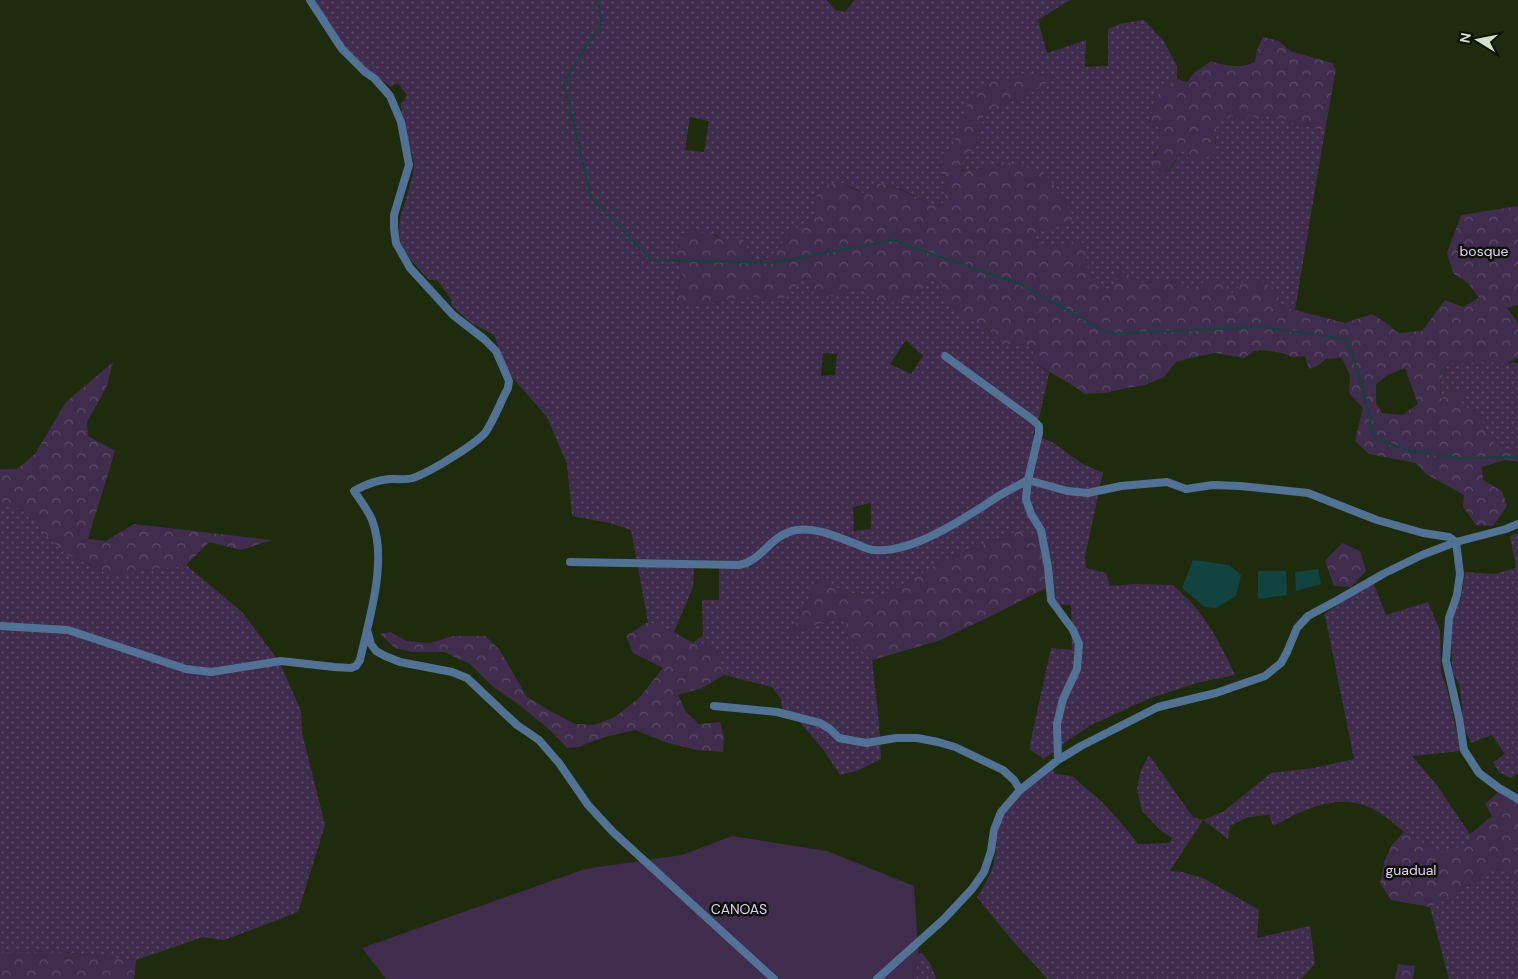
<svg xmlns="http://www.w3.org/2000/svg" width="1518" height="979" viewBox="0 0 1518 979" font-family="'DM Sans',sans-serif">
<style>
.grass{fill:url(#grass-dots);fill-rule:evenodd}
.forest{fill:url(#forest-crowns);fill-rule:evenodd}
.green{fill:#402d4e}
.water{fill:#114441}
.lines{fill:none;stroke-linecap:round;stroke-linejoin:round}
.stream{stroke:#114441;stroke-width:2}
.minor{stroke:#517295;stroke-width:8}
.labels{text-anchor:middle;stroke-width:5;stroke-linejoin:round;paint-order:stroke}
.park-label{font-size:14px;fill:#e6cbfb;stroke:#0c1206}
</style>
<defs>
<pattern id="grass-dots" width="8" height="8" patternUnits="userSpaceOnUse" patternTransform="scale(1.25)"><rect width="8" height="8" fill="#402d4e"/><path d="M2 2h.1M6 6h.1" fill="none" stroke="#5b4b66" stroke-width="1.8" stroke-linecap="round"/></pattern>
<pattern id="forest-crowns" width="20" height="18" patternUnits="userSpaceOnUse" patternTransform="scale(1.25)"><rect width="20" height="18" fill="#402d4e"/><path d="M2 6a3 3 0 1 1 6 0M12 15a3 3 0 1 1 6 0" fill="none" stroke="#5b4b66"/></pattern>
</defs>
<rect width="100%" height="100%" fill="#1e2c0d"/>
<path class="grass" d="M313 0H827L835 10 845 12 855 0H1070L1038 20 1047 53 1086 40 1085 67 1108 66V29L1120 24 1144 20 1163 40 1177 66V79C1170 83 1162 88 1158 95 1153 103 1153 114 1149 122L1157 126 1163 133 1161 145 1154 156 1168 172 1183 150 1216 144 1215 134 1217 123 1232 116 1241 119 1270 115 1303 126 1325 130 1295 310 1281 305 1275 289 1231 294 1187 289 1172 281H1155L1139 283 1130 275 1118 271 1111 294 1098 290 1096 279 1087 267 1085 245 1077 239 1063 247 1043 244 1030 237 1040 230 1064 225 1067 205 1056 188 1044 173 1005 162 978 169 959 171 965 156 975 148 984 114 998 105 1009 102 1038 75 959 131 953 145 938 169 947 182 944 202 936 207C917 197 898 186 876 183L865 194 843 183 817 194 813 208 818 212 791 233 770 257 752 265 748 249 724 241 715 234 683 268 674 304 698 306 733 299 752 297 768 299 793 290 800 280 807 278 855 291 863 289 877 301 916 295 931 281H942C955 295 967 312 981 325 994 337 1016 344 1034 346L1032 361 1049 373 1040 414 1033 435 1052 442 1083 464 1103 473 1085 556 1086 568 1106 573 1110 586 1135 584 1173 585C1180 592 1189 599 1195 607 1212 627 1224 651 1235 675L1196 683 1148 699 1091 725 1067 741 1044 759 1029 749 1051 648 1072 650 1071 605 1051 604 1046 588 1019 531 947 558 881 598 847 592 818 580 790 635 824 622 846 617 848 639 872 660 879 723 881 759 859 770 840 775 822 748 798 720 783 718 781 699 772 687 724 675 716 649 693 643 703 635 702 600H719V560L694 562 693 587 674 632 648 622 631 530 610 523 572 516 567 464 547 417 506 370 494 335 470 322 452 306 451 299 437 280H429C401 249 391 241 406 199 409 188 413 177 414 165 414 157 409 147 407 139 404 128 402 116 401 105L407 95 398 83 391 87C382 79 371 74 362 66 343 47 328 23 313 0ZM690 117 709 121 704 152 685 150ZM906 340 923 356 911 374 890 364ZM823 353 837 354 835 375 821 376ZM871 503V529L854 531 853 507Z
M1488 362 1518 363V451C1490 447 1489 440 1480 415L1460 404 1466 392 1441 399 1440 382 1449 363Z
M0 505 20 508 65 554 113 575 186 565 243 613 280 663 301 711 302 733 325 825 298 912 224 940 203 937 136 960 55 951 0 952Z
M1518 533V773L1511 778 1499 772 1493 762 1505 754 1492 735 1471 743 1463 725 1462 702 1459 684 1452 671 1451 633 1453 615 1456 605 1461 598 1465 572 1495 574 1516 568 1510 536Z
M1373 582 1386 615 1428 602 1440 631 1441 673 1447 689 1461 751 1412 756 1436 784 1470 834V844L1439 854C1427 847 1414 840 1403 831 1394 824 1385 815 1375 810 1340 791 1305 809 1273 826L1269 815 1248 817 1230 826 1228 839 1203 820 1170 871 1182 872 1205 879 1259 910 1257 938 1310 926 1315 964 1301 979H1048L1011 939 977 897C983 888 990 877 993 866 997 852 996 837 1000 823 1005 806 1038 777 1052 765L1055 774 1072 776 1102 802 1124 826 1138 844 1169 843 1172 838 1159 829 1142 811 1137 789 1141 770 1149 755 1193 817 1203 820 1223 812 1271 773 1314 768 1354 759 1327 625 1324 614Z
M1489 868 1502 870 1518 882V979H1449L1430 907 1473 883Z
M922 953 930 963 936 978 935 979H880L904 959Z"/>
<path class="forest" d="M1263 37 1279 41 1290 51 1332 63 1336 70 1325 130 1303 126 1270 115 1241 119 1232 116 1217 124C1215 134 1216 144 1213 154L1200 162 1188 158 1183 150 1167 172 1158 174 1151 165 1161 145 1163 133 1157 126 1149 123C1153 114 1153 103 1158 95 1162 88 1170 83 1177 79L1187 82 1194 73 1211 61C1226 66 1240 69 1255 62L1257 50Z
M1038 75 1054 78 1030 93 1009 102 998 105 984 114 975 148 965 156 959 171 978 169 1005 162 1024 166 1044 173 1056 188 1067 205 1073 218 1064 225 1040 230 1030 237 1043 244 1063 247 1077 239 1085 245 1087 267 1096 279 1098 290 1110 294 1118 271 1130 275 1139 283C1150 282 1163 279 1173 282 1182 284 1186 289 1196 290L1204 281H1222L1231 294 1245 280H1259L1275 289 1281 305 1295 310 1345 323 1372 314 1389 325 1398 333 1422 331 1445 300 1463 307 1479 298 1469 284 1453 273 1447 253 1461 215 1518 206V305L1507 308 1518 323V358L1506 363 1488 362 1449 363 1440 381 1441 399 1455 389 1466 392 1461 404 1480 415C1489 440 1490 447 1518 451V462L1505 460 1482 467 1483 480 1502 491 1507 506 1493 526 1476 525 1463 507 1464 495 1426 474 1416 463 1369 454 1355 441 1363 408 1349 393 1350 375 1342 358 1326 359 1317 366 1309 369 1305 356 1293 357 1282 353 1263 350 1254 351 1244 358 1215 353 1195 357 1176 362 1164 377 1145 385 1126 388 1105 393 1085 394C1068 381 1049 373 1032 361L1034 346 999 343 993 333 956 312 942 298V281H931L916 295 900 303 877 301 863 289C839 295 833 302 810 288L806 278 800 280 793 290 784 298 768 299 752 297 733 299 698 306 674 305 683 269 673 259 682 233C700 231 709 230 724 241L742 237 748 249 753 265 770 257 791 233 818 212 813 208 817 194 828 185 843 183 855 190 865 194 876 183C898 186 916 198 937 207L944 202 947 182 938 169 953 145 966 108 975 89 991 80ZM1405 368 1418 404 1402 415 1382 413 1376 403V384L1388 375Z
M113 362 107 386 87 422 88 436 115 451 88 539 106 541 134 524 272 540 241 550 209 542 186 565 114 575 65 554 20 508 0 505V469H17L35 454 66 402Z
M1019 531 1039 536 1046 588 993 615 938 641 872 660 848 639 846 617 824 622 790 635 818 580 847 592 881 598 947 558Z
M1342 543 1360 551 1366 571 1351 587 1334 586 1325 561Z
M648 622 674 632 693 643 716 649 724 675 702 688 678 695 686 712 699 724 720 722 724 738 723 752 697 750 668 743 635 730 605 737 578 747 567 748 550 730 518 704 492 686 470 664 444 652H412L395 648 380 634 391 632 406 641 430 643 453 636H485L499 649 527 697 552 712 575 724 594 725 615 717 640 697 663 668 633 653 626 636Z
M1502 789 1518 798V882L1502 870 1489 868 1473 883 1430 907 1391 900 1380 883 1385 860 1392 845 1404 832 1440 853 1470 844V834L1492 816 1485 804Z
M55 951 136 960 134 979H0V952Z
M1398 964 1415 966 1413 979H1395Z"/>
<path class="green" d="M732 836 827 851 914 886 919 963 913 979H386L362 948 585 869 682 855Z"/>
<path class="water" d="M1193 560 1229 565 1241 575 1236 596 1216 608 1205 607 1182 588Z
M1318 569 1321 584 1296 591 1295 572Z
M1258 571H1286L1287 595 1258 599Z"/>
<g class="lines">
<path class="stream" d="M597 0 602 21 564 83 591 197 651 260 770 263 893 240 1024 286 1110 334 1261 327 1346 339C1359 371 1367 404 1374 438L1411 451 1458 458 1518 457"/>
<path class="minor" d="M945 356 1033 420 1039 426V433L1028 480 1026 499 1031 514 1041 530 1048 567 1051 600 1073 630 1079 644 1077 669 1063 699 1057 724 1058 760
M570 562 739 565C763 561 770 534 797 530 817 527 837 537 856 544 861 546 868 550 874 550 910 554 962 520 991 501 1002 493 1016 487 1028 480L1067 491 1088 493 1121 486 1167 482 1186 489 1213 485 1240 486 1308 493 1377 520 1423 533 1449 537 1456 542 1460 574 1457 595 1449 618 1446 661 1459 718 1464 750 1479 773 1499 788 1518 799
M0 626 68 630 186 669 211 672 281 661 334 667 351 668 356 666 360 660C369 619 388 561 372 520 368 510 360 500 354 491 366 484 376 480 390 479 397 479 406 480 413 478 430 472 473 446 485 433 493 422 501 401 508 388L509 381 496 351 484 339 453 315 410 268 396 243 394 228V215L409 165 401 122 390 96 374 78 365 72 342 49 310 0
M367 630 371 644 376 651 385 656 400 662 452 672 467 678 517 725 539 740 559 763 588 805 613 832 774 979
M714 706 777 712 820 723 830 729 839 738 866 743 896 738H917L938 742 955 747 1003 770 1014 780 1020 790
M877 979 944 919 972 889 984 872 991 851 994 830 1001 812 1020 790 1058 760 1081 746 1158 707 1216 693 1265 676 1281 663 1287 652 1297 628 1308 616 1336 601 1383 574 1422 555 1456 542 1506 529 1518 524"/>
</g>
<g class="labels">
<g class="park-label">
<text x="1484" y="256">bosque</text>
<text x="1411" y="875">guadual</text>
<text x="739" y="914">CANOAS</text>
</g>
</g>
<g transform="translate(1478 40) rotate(280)" stroke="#0c1206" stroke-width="4" paint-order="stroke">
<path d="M0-4L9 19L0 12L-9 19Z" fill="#d5dfcc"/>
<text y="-8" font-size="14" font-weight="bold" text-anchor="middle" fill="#d5dfcc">N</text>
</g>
</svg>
